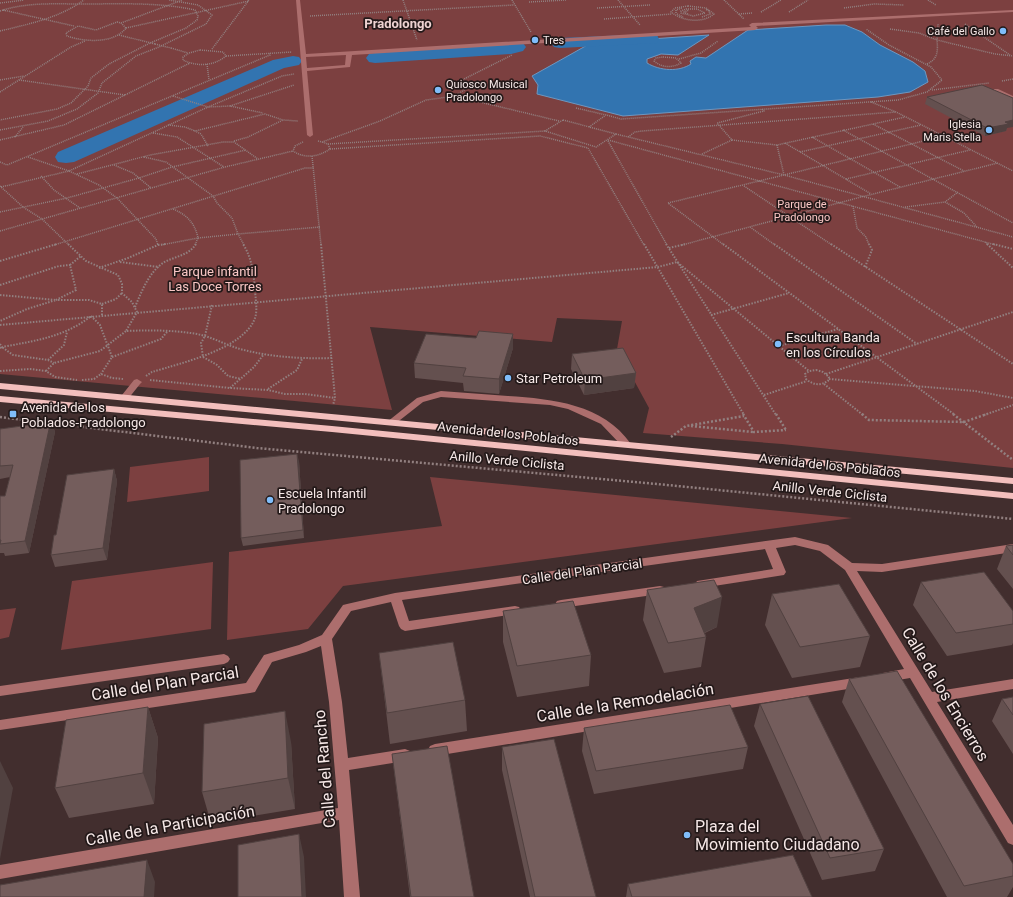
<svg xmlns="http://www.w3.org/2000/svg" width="1013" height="897" viewBox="0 0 1013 897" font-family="Roboto,sans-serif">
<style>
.green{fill:#7c4040}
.water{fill:#3274b0;stroke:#6d97c0}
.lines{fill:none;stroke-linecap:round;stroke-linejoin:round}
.river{fill:#3274b0;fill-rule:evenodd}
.path-far2{stroke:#928080;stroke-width:1.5;stroke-dasharray:1 1;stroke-linecap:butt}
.path-far1{stroke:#928080;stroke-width:2;stroke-dasharray:1.5 1.5;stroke-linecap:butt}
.path{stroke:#928080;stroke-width:2.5;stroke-dasharray:2 2;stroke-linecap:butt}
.minor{fill:#ac6e6d;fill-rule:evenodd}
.major{fill:#f3bfbd;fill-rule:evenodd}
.path-bridge{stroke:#928080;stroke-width:1.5;stroke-dasharray:1 1;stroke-linecap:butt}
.wall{fill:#64504f}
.shaded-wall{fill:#514140}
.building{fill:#745d5c;stroke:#514140}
.poi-dot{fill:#7fbdfa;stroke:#231919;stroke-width:1.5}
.labels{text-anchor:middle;stroke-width:3.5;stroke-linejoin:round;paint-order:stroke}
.far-poi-label{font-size:11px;fill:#f6e8e7;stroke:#231919;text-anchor:end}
.far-park-label{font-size:11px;fill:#fac7c5;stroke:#231919}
.far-quarter-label{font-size:13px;font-weight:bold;fill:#eed3d2;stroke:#231919}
.park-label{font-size:13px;fill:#fac7c5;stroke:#231919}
.poi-label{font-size:13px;fill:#f6e8e7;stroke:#231919;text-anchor:start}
.street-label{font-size:13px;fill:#f6e8e7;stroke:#231919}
.near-street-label{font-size:16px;fill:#f6e8e7;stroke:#231919}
.near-poi-label{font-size:16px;fill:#f6e8e7;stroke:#231919;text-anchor:start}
</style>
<rect width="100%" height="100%" fill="#422e2e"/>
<path class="green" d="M0 0H1013V468L782 444 643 433 649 408 617 349 622 321 557 318 552 342 370 327 392 410 0 374Z
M209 457V491L127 502 130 467Z
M430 477 852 518 343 586 308 629 227 640 229 552 442 526Z
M213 562 211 629 61 650 72 581Z
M16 608 9 637 0 639V610Z"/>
<path class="water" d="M826 25H845L862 32 880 45 913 62 925 71 928 82 910 92 878 97 623 116 537 94 538 85 532 76 591 43 709 35 678 55 661 54 647 59V63C660 71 679 72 691 64L690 61 696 57 706 58 748 30Z"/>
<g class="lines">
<path class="river" d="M651 34 657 35 659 39 657 43 560 48 554 47 551 43 554 39 560 38Z
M517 42 523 43 526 47 523 51 511 54 375 63 369 62 366 58 369 54 375 53 509 44Z
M293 56 299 57 302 61 299 65 284 68 74 162 66 163 58 162 55 157 58 152 273 60Z"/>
<path class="path-far2" d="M403 0 417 40
M512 0 531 32
M618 0 640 25
M724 0 744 19
M928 0 936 5
M529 2 566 0
M0 3 24 0
M688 6 706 8 714 14C702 24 682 21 671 12L675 8Z
M597 8 650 5
M844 8 874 4 904 5
M686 9H697L705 13 693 16 681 13V11Z
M3 10 74 26
M0 11C27 2 54 4 82 4 120 4 158 2 195 10L198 16 197 20 186 28 150 43 109 64 91 78 88 86 71 103 57 109 0 120
M761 12 781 0
M789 12 808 0
M676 13V10L682 8
M677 14 683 17
M688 14 684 12 689 10
M739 14 752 13
M310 16 514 5
M702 17 710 14 709 11 705 9
M604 19 672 14
M117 22 121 23 126 28C114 44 84 42 67 36L66 33 78 26 96 30Z
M121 23 177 2
M965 24 1010 55
M126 28 249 1
M890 29 919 33 937 40 938 24
M0 31C29 24 59 18 84 0
M119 35 155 44
M171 48 188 53
M212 49 249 0
M200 50 223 52 226 56C214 66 197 67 183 60V57L189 53Z
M226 56 292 52
M663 57 676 58 681 63C672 68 662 68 654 61L656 58Z
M679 59 701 53 718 41
M207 64 209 80
M927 64C938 59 938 51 937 40L995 54 1013 56
M0 80 24 76
M19 80 125 95
M1002 81 1013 79
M932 90 989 83
M0 92 71 47 85 41
M173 96 208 107 230 106 263 113
M455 96 559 121
M871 102 896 112 1013 171
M230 106 294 85
M576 108 606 115
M762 109 764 111 717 123 732 140 777 145 905 117
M563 120 616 134 596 147 545 131Z
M873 124 964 171
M168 125 185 127 195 131
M589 127 606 115 621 119 898 100 927 92 942 80 931 67 889 45 866 29
M0 130 48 121 77 109 98 93 102 83 136 56 159 47 206 24 212 15 198 5 169 0
M843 130 1013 223
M153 133 177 137 224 167
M616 134 784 175 1013 237
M15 137 23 127
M628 137 635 132 642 131 896 112
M812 137 900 187
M0 140 64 125 190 63
M608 140 996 245
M234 141 248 137 283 120 298 121
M318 141 322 142 380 121 426 100 455 96 467 88 462 80 512 55
M608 141 667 245
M303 142 295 146 293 151C305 159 318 157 330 149L328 144 322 142
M785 143 871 194
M328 144 545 131
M777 145 784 175 944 136
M208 146 201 134 195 131 265 114 283 120
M330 149 540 136 588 148 644 245
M800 152 921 125
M702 154 732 140
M312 156 321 245
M28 157 69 171 208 107 282 76 294 74
M144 157 166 162 213 196 217 203 232 218 238 234 198 238C195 223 187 215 173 209
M0 162 7 165 270 55V53
M114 165 133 173 151 188
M77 174 150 155 223 142H234L258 159
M41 176 54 190 80 208
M846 179 970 150
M0 186 23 207 42 219 69 245
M744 186 832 245
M1 187 69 171 99 185 117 198 156 239 158 245
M945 202 964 213 977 227
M853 206 857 228 866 237 869 245
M905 207 945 202 958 192
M0 212 67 198 139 178 172 167 246 150
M750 227 775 245
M0 231 225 167 293 151
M985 242 988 245
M54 245 305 168H314
M161 245 198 238 195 245
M244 245 238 234 320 227
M682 245 861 197 998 163
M724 245 668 203 784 175"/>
<path class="path-far1" d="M68 244 86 261 118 275 122 284V293L132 302 137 312 126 331C150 330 173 330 197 334 212 337 226 345 240 349 270 357 301 359 332 358
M321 244 335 398 333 405
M644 244 744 415
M666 244 776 415
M723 244 955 415
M774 244 917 344
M831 244 1013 364
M987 244 1013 268
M993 244 1013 249
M158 245 166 244
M669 248 686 244
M0 261 57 244
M120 262 159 267
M865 267 872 250 869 244
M99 268 128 258 158 245V244
M0 285 59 266 70 265
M0 295 56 300 27 309 0 321
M56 300 76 290 70 265 81 256
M58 300H89L102 304V315
M102 304 116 299 122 293
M212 305 205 336 201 343 203 357 217 365 228 376 241 379
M135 307C141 293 147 277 159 266 170 256 187 258 196 244
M711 315 789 293
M0 325 658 267 677 262 809 371
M0 344 2 347C34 341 65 337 91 316L100 325 112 357 101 374
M779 346 838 329
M0 348 2 347 13 355 48 360 54 363
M112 357 161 339 167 332
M48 360 64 345 67 332
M816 370 823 372 829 377 828 381C820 386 813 385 806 379L805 374 809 371Z
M0 371 30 369 46 371 55 377 77 380
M46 371 54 363 100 351 126 331
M826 374 1013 312
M146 376 152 372C181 363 244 349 255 318 258 310 255 297 255 288 253 272 252 258 243 244
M829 379 975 391 1013 398
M82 380 94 379 101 374 112 378 123 379
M150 380 230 388 268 390 285 394H305L335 398
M824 384 863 415
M230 388 254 367 264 354
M268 389 297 370 302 359
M764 395 807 381
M984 415 1013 405"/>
<path class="path" d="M743 414 754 432 786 430
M776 414 786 430
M862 414 869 420 964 422 987 414
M953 414 1013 460
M0 417 39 422
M50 423 257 448 657 484 1013 519
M691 426 753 432
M671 437 686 426 744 416"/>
<path class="minor" d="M296 0H300L306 54 751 27 749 25 752 23 1013 10V12L756 26 758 28 755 30 352 55 350 67 307 71 313 135 310 137 307 135ZM346 55 345 65 307 68 306 57Z
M994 89H998L1013 96V100L994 91Z
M137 379 142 382 140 384 128 399H122L120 397 122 395 134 380Z
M441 391C463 393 486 394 508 396 553 399 603 404 631 444L626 447 622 446 601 424 568 409 550 405 441 397 423 402 395 424H389L387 422 417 398Z
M795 537 828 545 852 563 882 564 1013 544V552L882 572 857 571 932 692 1013 679V689L937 702 1013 825V845L1008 843 910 678 887 682 883 681 881 677 883 673 904 669 845 570 820 551 795 545 776 548 786 572 784 575 701 588 697 587 695 584 697 581 773 569 765 549 402 600 409 621 515 606 519 607 521 610 519 613 515 614 405 631 401 629 399 626 391 602 351 611 332 639 342 702 348 758 405 749 410 751 412 755 410 759 405 761 349 770 360 897H344L339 820 0 879V865L338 808 329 702 321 646 306 652 272 662 255 692 250 693 0 730V720L246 683 264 655 299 645 322 635 343 605 347 604 395 593Z
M660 586 664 587 666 590 664 593 660 594 561 608 557 607 555 604 557 601 561 600Z
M224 654 228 656 230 659 228 662 224 664 0 696V686Z
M860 677 864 678 866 682 864 686 860 687 435 756 430 754 428 750 430 746 435 744Z"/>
<path class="major" d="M0 383 1013 478V484L0 389Z
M0 396 332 426 1013 493V499L332 432 0 402Z"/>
<path class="path-bridge" d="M177 2 182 0
M155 44 171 48"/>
</g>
<path class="wall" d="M927 97 1007 128 1006 131 985 136 925 104Z
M513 348 499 394 464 391 463 383 415 378 414 363Z
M572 354 636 373 634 388 584 395 571 369Z
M51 420 55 432 29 553 5 556 4 553H0V496H5L10 477 0 479V429L29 425Z
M299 461 304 538 243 546 241 538Z
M114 469 117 481 107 560 55 567 51 555 56 535Z
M1013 545V589L997 569 1006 546Z
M921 582 1013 611V643L1012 645 947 656 913 605Z
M647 590 717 627 705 633 706 637 701 667 664 673 643 620Z
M772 594 870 636 860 667 792 678 765 625Z
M503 611 591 655 589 686 517 697 503 642Z
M379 653 465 700 467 731 390 744Z
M849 679 1013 864V887L1007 897H947L842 702Z
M1013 697V754L992 721 1002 699Z
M760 704 884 849 875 871 822 880 754 726Z
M148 707 158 738 154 804 69 818 55 788Z
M584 728 748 747 743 769 594 794 582 751Z
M291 742 295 809 211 823 202 792Z
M502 747 596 897H530L502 770Z
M392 754 474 897H410Z
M628 884 812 897H626Z"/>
<path class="shaded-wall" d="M1013 120V127L1007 128 1006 131 985 136 987 128 1005 122Z
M513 334V348L499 394V379Z
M636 373 634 388 584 395 585 380Z
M51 420 55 432 29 553 25 541Z
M297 454 299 461 304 538 303 530Z
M114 469 117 481 107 560 103 548Z
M722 597 717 627 689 639 694 608Z
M148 707 158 738 154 804 143 773Z
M285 711 291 742 295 809 288 778Z
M0 761 13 788 0 859Z
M299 834 304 857 306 897H302Z
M147 860 155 882 154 897H144Z"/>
<path class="building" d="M982 85 1013 98V120L1005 122 1009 124 987 128 927 97Z
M479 331 513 334 499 379 463 376 466 368 414 363 426 334 476 338Z
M623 348 636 373 585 380 572 354Z
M51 420 25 541 0 544 1 540H0V496H5L13 465 0 466V429L29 425V423Z
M297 454 303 530 241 538 240 460Z
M114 469 103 548 51 555 54 535H56L67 475Z
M1013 545V555L1006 546Z
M984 572 1013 611V624L956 633 921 582Z
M714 580 722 597 694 608 706 637 668 643 647 590Z
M839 584 870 636 800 647 772 594Z
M573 601 591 655 517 666 503 611Z
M453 642 465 700 387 713 379 653Z
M897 671 1013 864V876L964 886 849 679Z
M808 696 884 849 830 858 760 704Z
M1013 697V715L1002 699Z
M730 705 748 747 596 771 584 728Z
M148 707 143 773 55 788 66 720Z
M285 711 288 778 202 792 204 724Z
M554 739 596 897H535L502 747Z
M447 746 474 897H411L392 754Z
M299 834 302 897H238V845Z
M793 855 812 897H632L628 884Z
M147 860 144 897H0V885Z"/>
<g class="poi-dot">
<circle cx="1003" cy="31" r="4"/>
<circle cx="535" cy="40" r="4"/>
<circle cx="438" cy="90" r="4"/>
<circle cx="989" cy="130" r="4"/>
<circle cx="778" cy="344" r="4"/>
<circle cx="508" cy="378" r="4"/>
<rect x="9" y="410" width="8" height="8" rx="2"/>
<circle cx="270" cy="500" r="4"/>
<circle cx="687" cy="835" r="4"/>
</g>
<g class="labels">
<g class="far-poi-label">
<text x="995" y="35">Café del Gallo</text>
<text x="543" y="44" text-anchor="start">Tres</text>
<text x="446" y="88" text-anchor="start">Quiosco Musical<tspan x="446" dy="13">Pradolongo</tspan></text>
<text x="981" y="128">Iglesia<tspan x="981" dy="13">Maris Stella</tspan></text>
</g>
<g class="far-park-label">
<text x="802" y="208">Parque de<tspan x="802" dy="13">Pradolongo</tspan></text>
</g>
<g class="far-quarter-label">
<text x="398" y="28">Pradolongo</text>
</g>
<g class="park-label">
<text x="215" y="276">Parque infantil<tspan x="215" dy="15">Las Doce Torres</tspan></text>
</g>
<g class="poi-label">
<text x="786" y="342">Escultura Banda<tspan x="786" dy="15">en los Círculos</tspan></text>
<text x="516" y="383">Star Petroleum</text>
<text x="21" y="412">Avenida de los<tspan x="21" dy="15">Poblados-Pradolongo</tspan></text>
<text x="278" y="498">Escuela Infantil<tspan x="278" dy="15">Pradolongo</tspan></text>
</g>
<g class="street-label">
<text transform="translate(508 433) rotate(6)" y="5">Avenida de los Poblados</text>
<text transform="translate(507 460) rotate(5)" y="5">Anillo Verde Ciclista</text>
<text transform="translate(830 465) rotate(6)" y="5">Avenida de los Poblados</text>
<text transform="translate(830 491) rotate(6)" y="5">Anillo Verde Ciclista</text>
<text transform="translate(582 571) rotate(-8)" y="5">Calle del Plan Parcial</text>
</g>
<g class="near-street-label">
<text transform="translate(165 683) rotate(-9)" y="6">Calle del Plan Parcial</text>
<text transform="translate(946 694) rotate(59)" y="6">Calle de los Encierros</text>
<text transform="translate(625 702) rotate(-9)" y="6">Calle de la Remodelación</text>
<text transform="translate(324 769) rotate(-95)" y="6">Calle del Rancho</text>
<text transform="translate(170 825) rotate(-10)" y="6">Calle de la Participación</text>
</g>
<g class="near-poi-label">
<text x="695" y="832">Plaza del<tspan x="695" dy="18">Movimiento Ciudadano</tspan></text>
</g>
</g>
</svg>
